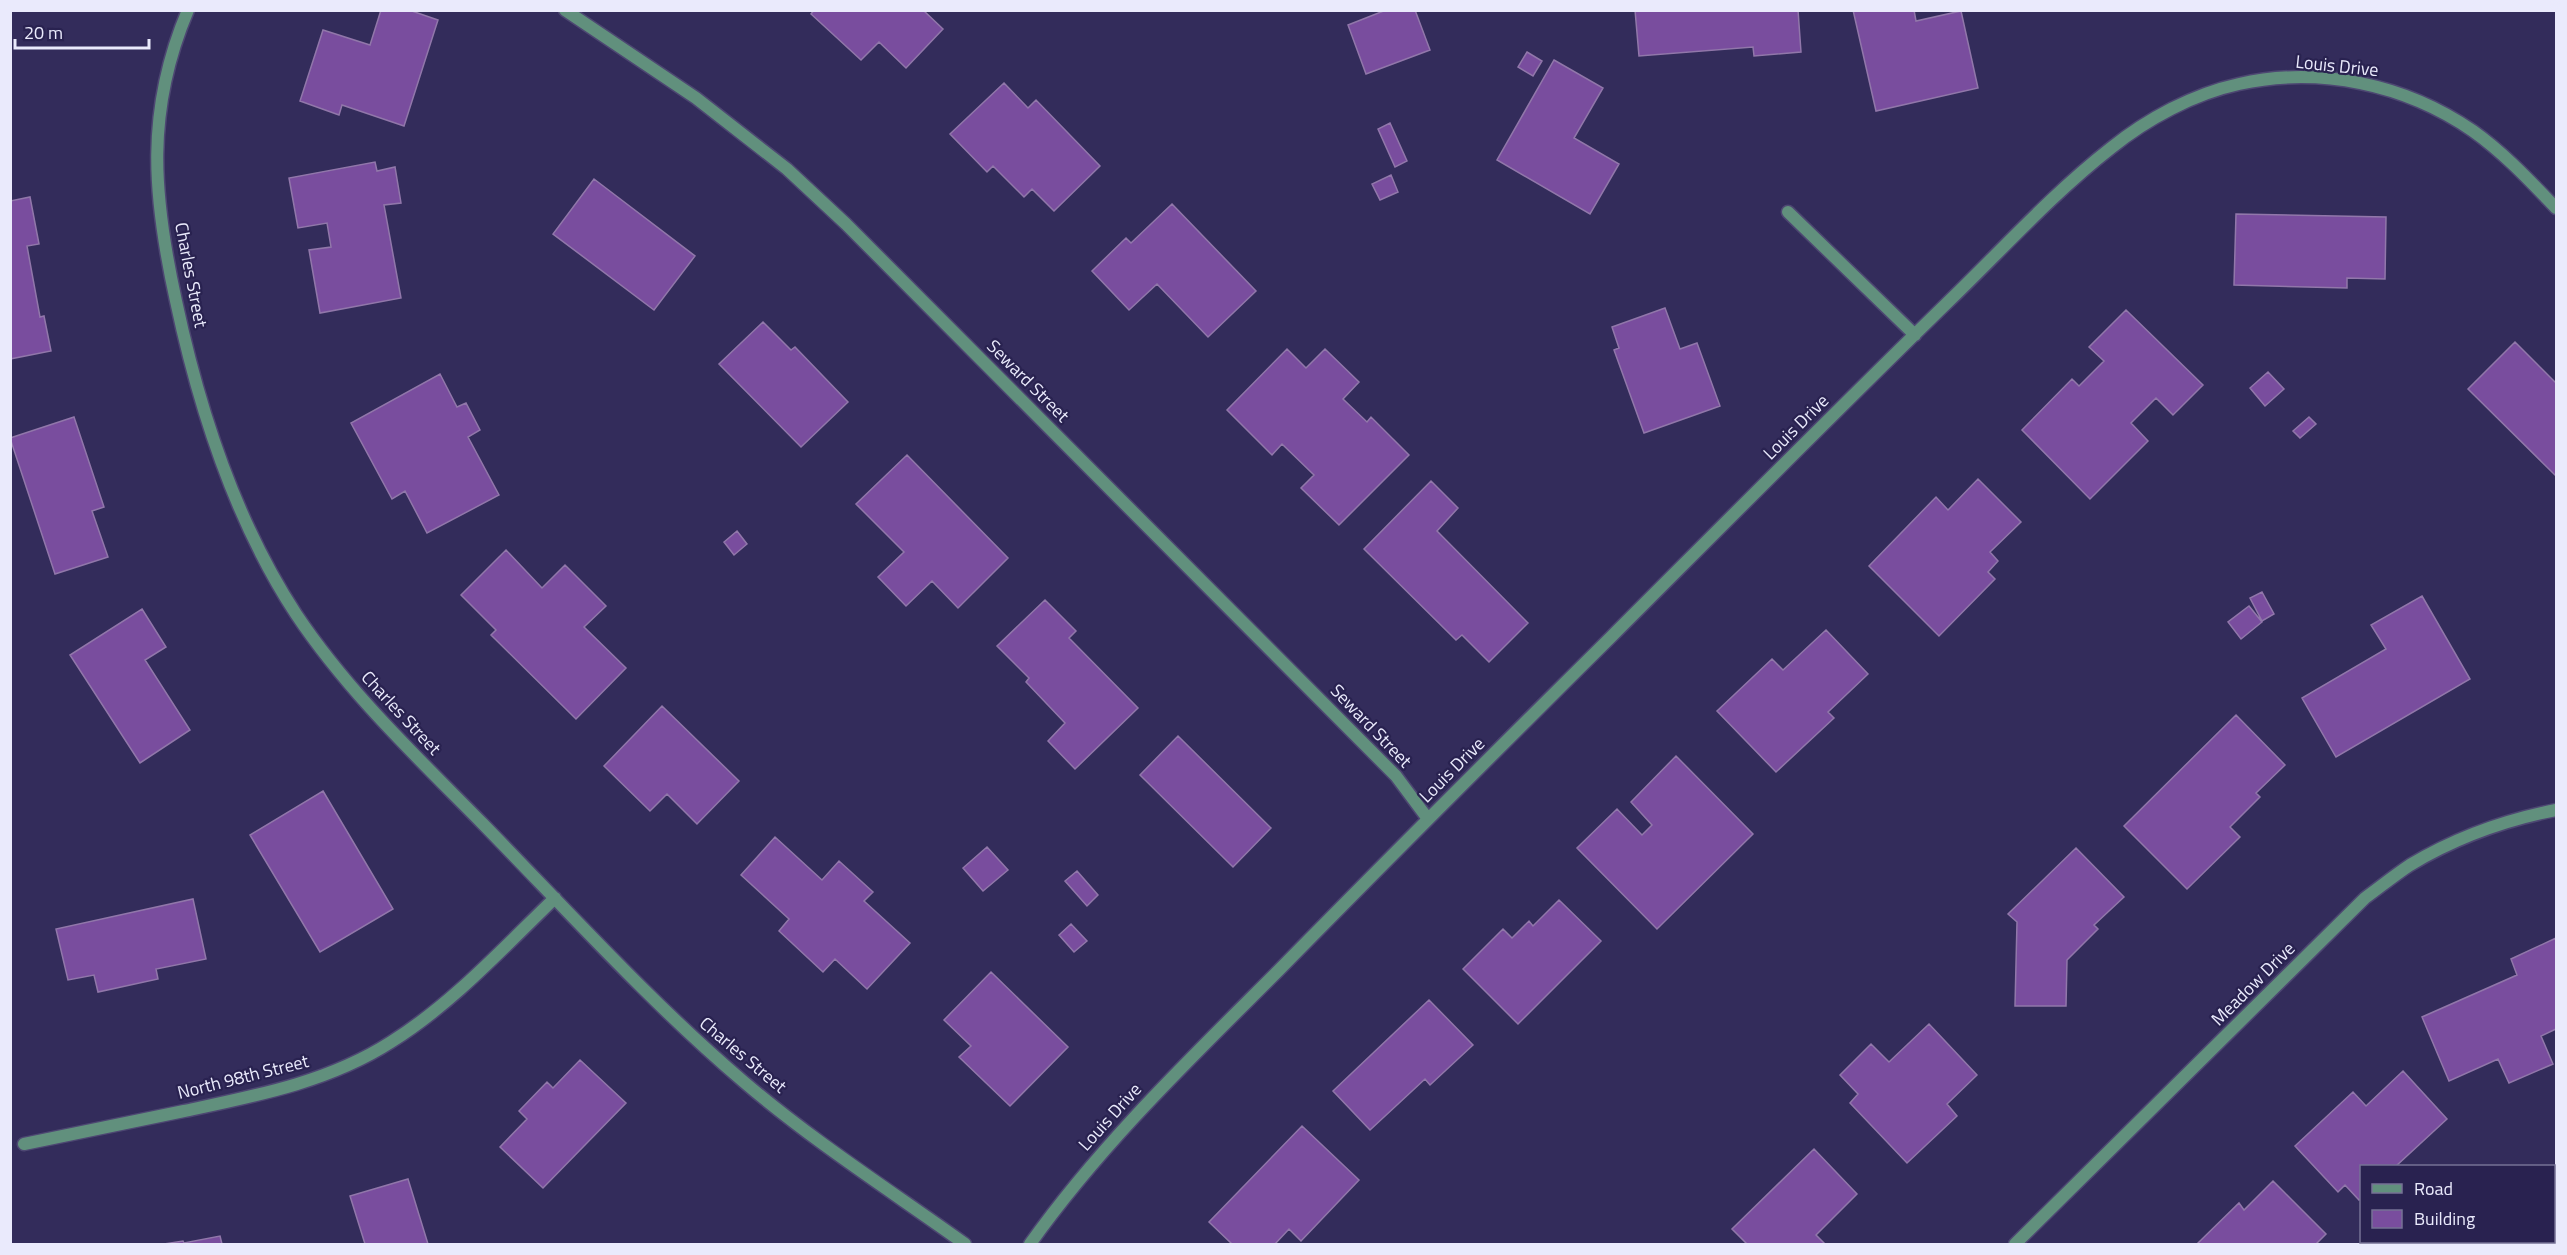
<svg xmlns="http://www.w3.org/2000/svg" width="2567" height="1255" viewBox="0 0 2567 1255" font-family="'Titillium Web',sans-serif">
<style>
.building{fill:#794d9e;stroke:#9177aa;stroke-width:1.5}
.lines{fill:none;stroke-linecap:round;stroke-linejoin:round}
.street-casing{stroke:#4d4772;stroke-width:15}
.street{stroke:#61907d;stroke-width:12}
.labels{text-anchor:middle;stroke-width:4.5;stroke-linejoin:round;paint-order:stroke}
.street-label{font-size:18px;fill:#eaeafc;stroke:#292250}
</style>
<rect width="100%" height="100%" fill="#332c5b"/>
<path class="building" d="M381 10H409L438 20 404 126 342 105 339 115 300 101 323 30 370 45Z
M814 10H923L943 29 906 68 879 42 861 60 811 14Z
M1386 10H1415L1430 50 1366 74 1348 25Z
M1635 10H1798L1801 52 1754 56 1753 47 1639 56Z
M1853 10H1914L1916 21 1961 11 1978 88 1876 111Z
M1527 52 1542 61 1533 76 1518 67Z
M1554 60 1603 88 1574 138 1619 164 1590 214 1497 160Z
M1004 83 1028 108 1036 100 1100 166 1054 211 1032 189 1024 197 993 166 987 172 950 134Z
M1390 123 1407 161 1395 167 1378 129Z
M375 162 377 171 395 167 401 203 384 205 401 298 320 313 309 250 331 247 327 223 298 228 289 178Z
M1391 175 1398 192 1380 200 1372 184Z
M594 179 695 256 654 310 553 234Z
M30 197 39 244 27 246 40 317 44 316 51 351 10 359V201Z
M1172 204 1256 291 1208 337 1157 284 1129 310 1092 271 1126 238 1131 243Z
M2236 214 2386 217 2385 279 2347 278V288L2234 285Z
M1665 308 1680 349 1697 343 1720 406 1644 433 1614 350 1619 348 1612 327Z
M2126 310 2203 385 2173 415 2156 398 2131 423 2148 441 2090 499 2022 430 2072 379 2079 386 2104 361 2089 347Z
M763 322 791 350 795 347 848 402 801 447 719 364Z
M2515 342 2556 383V476L2468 389Z
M1287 349 1306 368 1325 349 1359 382 1343 399 1367 422 1371 417 1409 455 1339 525 1301 488 1314 475 1282 444 1272 455 1227 410Z
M2268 372 2284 389 2265 406 2250 388Z
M440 374 457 407 466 403 480 430 468 437 499 495 427 533 405 491 392 499 351 423Z
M74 417 104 507 92 511 108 557 55 574 10 438Z
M2309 417 2316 424 2300 438 2293 431Z
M907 455 1008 558 958 608 932 581 906 606 878 577 904 552 856 504Z
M1978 479 2021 522 1990 552 1998 561 1988 572 1995 579 1939 636 1869 566 1936 497 1948 510Z
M1431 481 1458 508 1437 531 1528 623 1489 662 1462 635 1456 640 1364 549Z
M737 531 747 544 734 555 724 542Z
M506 550 542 588 565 565 606 606 584 627 626 668 576 719 491 635 496 630 461 595Z
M2262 592 2274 614 2262 621 2250 598Z
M2422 596 2470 679 2336 757 2302 698 2386 649 2371 625Z
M1045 600 1076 631 1069 638 1138 708 1075 769 1048 741 1065 723 1026 682 1029 678 997 646Z
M2249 606 2262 622 2241 639 2228 622Z
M142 609 166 647 145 660 190 730 140 763 70 655Z
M1826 630 1868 674 1828 712 1834 718 1776 772 1717 711 1772 659 1783 670Z
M662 706 739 781 697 824 667 794 650 811 604 766Z
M2236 715 2285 765 2256 793 2260 797 2230 827 2240 837 2187 889 2124 826Z
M1178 736 1271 828 1233 867 1140 775Z
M1676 756 1753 834 1657 929 1577 848 1617 809 1642 835 1652 825 1631 802Z
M323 791 393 909 320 952 250 835Z
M775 837 822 880 839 861 873 892 864 901 910 943 867 989 835 959 823 972 779 931 789 919 741 875Z
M987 847 1008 870 983 891 963 868Z
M2076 848 2124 897 2094 925 2098 929 2067 960 2066 1006H2015L2017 922 2008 914Z
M1077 871 1098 895 1087 906 1065 881Z
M193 899 206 959 156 969 158 979 98 992 94 975 68 980 56 929Z
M1559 900 1601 941 1518 1024 1463 969 1503 929 1512 938 1529 921 1533 926Z
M1071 924 1087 941 1074 952 1059 935Z
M2556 938V1029L2541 1036 2553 1064 2509 1083 2498 1059 2449 1081 2422 1017 2517 975 2511 959Z
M991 972 1068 1047 1010 1106 959 1057 971 1046 944 1020Z
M1429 1000 1473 1045 1430 1085 1425 1079 1370 1130 1333 1091Z
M1929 1024 1977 1075 1947 1104 1957 1116 1907 1163 1850 1103 1858 1094 1840 1075 1871 1044 1889 1062Z
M580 1060 626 1103 543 1188 500 1147 527 1119 519 1111 547 1082 553 1088Z
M2403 1071 2447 1119 2396 1166H2362V1198L2359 1200 2345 1185 2338 1192 2295 1146 2353 1092 2366 1106Z
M1302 1126 1359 1180 1301 1241 1289 1229 1275 1244H1232L1209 1222Z
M1814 1149 1857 1194 1816 1235 1825 1244H1747L1732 1229Z
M408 1179 428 1244H365L350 1196Z
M2273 1181 2326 1234 2316 1244H2197L2239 1203 2244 1210Z
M220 1236 222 1244H164L183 1241 184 1243Z"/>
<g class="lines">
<defs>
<path id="street" d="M188 10C145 111 153 197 176 301 199 409 235 521 296 614 348 692 417 757 483 824 568 911 651 1003 744 1082 813 1141 891 1191 965 1244
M565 10 696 98 787 169 846 224 1396 776 1428 819
M1788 212 1915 335
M24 1144C77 1133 131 1122 184 1111 255 1096 329 1082 391 1042 452 1004 503 948 555 898
M1030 1244C1101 1144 1191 1058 1278 971 1388 859 1500 747 1612 636 1723 525 1834 413 1947 303 2001 251 2052 194 2111 148 2147 119 2193 94 2239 84 2319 66 2405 84 2473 131 2504 153 2530 181 2556 208
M2015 1244 2365 898C2380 887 2395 875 2410 865 2455 838 2505 820 2556 810"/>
</defs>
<use href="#street" class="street-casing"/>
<use href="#street" class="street"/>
</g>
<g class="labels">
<g class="street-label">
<text transform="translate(2337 66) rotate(6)" y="6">Louis Drive</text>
<text transform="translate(191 275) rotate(79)" y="6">Charles Street</text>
<text transform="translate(1028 381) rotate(45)" y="6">Seward Street</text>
<text transform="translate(1796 427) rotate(-45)" y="6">Louis Drive</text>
<text transform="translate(401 713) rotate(47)" y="6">Charles Street</text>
<text transform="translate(1371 726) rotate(46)" y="6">Seward Street</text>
<text transform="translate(1452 770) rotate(-45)" y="6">Louis Drive</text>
<text transform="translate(2253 984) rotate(-45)" y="6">Meadow Drive</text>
<text transform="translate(743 1055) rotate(40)" y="6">Charles Street</text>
<text transform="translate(243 1077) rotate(-14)" y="6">North 98th Street</text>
<text transform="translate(1110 1117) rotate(-48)" y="6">Louis Drive</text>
</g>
</g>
<rect width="2567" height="1255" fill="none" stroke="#eaeafc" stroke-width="24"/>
<rect x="2360" y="1165" width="195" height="78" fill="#292250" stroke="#767295" stroke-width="1.5"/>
<rect x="2372" y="1184" width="30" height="9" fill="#61907d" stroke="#767295" stroke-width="1.5"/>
<text x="2414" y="1195" font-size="18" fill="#eaeafc">Road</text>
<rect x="2372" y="1210" width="30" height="18" fill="#794d9e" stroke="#767295" stroke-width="1.5"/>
<text x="2414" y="1225" font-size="18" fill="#eaeafc">Building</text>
<path d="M15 39v9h134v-9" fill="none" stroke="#eaeafc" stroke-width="3"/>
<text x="24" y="39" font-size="18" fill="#eaeafc" stroke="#292250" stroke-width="4.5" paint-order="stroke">20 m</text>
</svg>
